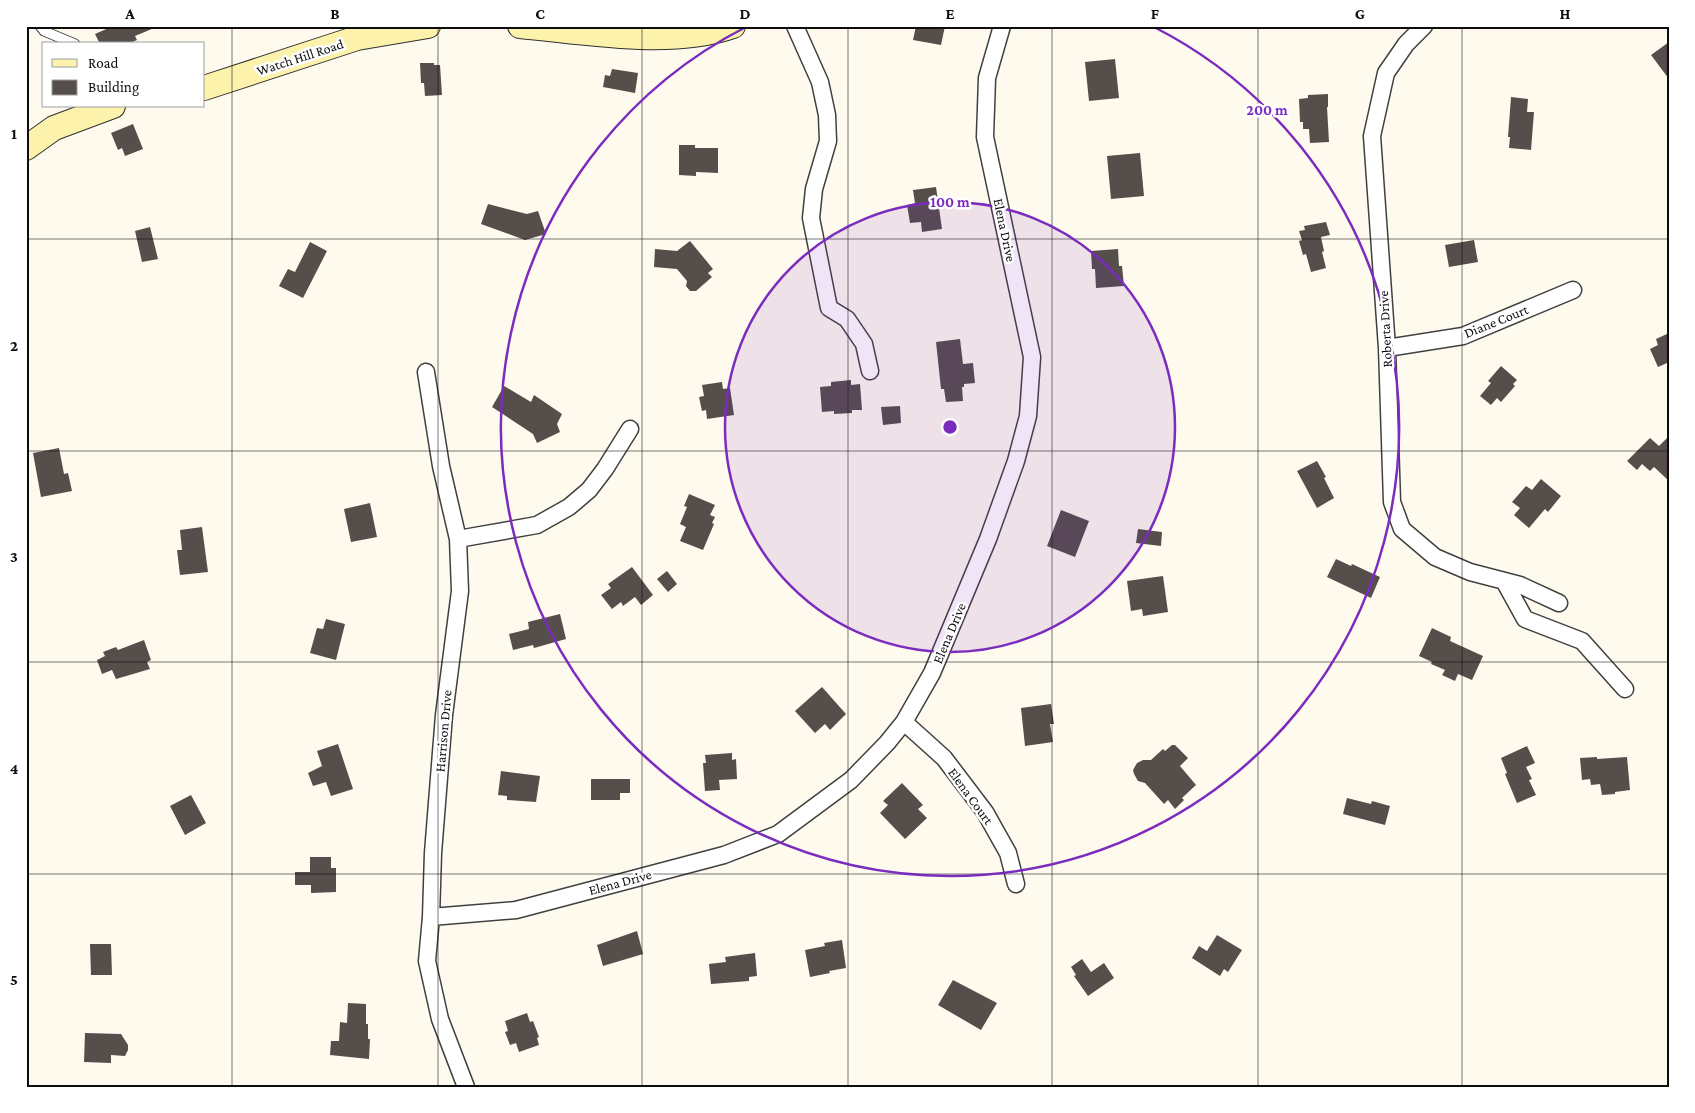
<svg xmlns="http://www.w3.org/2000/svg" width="1695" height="1113" viewBox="0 0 1695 1113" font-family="'Crimson Pro',serif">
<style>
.building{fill:#554e4a}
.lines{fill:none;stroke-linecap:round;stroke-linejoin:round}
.lane-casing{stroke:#404040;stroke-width:11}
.street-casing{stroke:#404040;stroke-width:19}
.secondary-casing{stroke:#2f2f2f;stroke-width:26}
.lane{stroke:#fff;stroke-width:9}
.street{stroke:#fff;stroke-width:16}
.secondary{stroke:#fcf2ab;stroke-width:24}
.grid{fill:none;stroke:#0d0d0d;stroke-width:1;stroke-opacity:0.55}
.ring{fill:none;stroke:#7b2cbf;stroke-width:2.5}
.labels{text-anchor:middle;stroke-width:5;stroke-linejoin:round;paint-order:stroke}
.street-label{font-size:14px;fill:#0d0d0d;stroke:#fff}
.centre{fill:#7b2cbf;stroke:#fff;stroke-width:2.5}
.ring-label{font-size:15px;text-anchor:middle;font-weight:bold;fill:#7b2cbf;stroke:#fff;stroke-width:5;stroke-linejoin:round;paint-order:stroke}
.neatline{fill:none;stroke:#0d0d0d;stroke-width:2}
.grid-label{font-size:16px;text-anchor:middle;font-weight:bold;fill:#0d0d0d}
</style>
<rect width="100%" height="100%" fill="#fefbee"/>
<path class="building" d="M113 26H159L135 36 137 40 127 44H100L95 34Z
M916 26H945L941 45 913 40Z
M1669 42V79L1651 55Z
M1115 59 1119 98 1089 101 1085 62Z
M420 63H434V65H440L442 95 425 96 424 83H421Z
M612 69 638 73 635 93 603 87 605 75 610 76Z
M1328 94V107H1327L1329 142 1310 143 1309 129H1303V122H1300L1299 99 1308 98V95Z
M1511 97 1528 99 1527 112H1534L1531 150 1509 148 1510 137H1508Z
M133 124 143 149 125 156 122 148 118 150 111 133Z
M679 145H695V148H718V173L696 172V176L679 175Z
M1140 153 1144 196 1111 199 1107 156Z
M936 187 942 229 922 232 921 222 910 223 907 205 915 203 913 190Z
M488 204 527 214 538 211 546 234 525 240 481 224Z
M1326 222 1330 235 1321 237 1324 251 1322 252 1326 268 1311 272 1306 254 1303 255 1299 241 1302 240 1299 231 1305 230 1304 226Z
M150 227 158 259 142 262 135 231Z
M1474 240 1478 262 1449 267 1445 245Z
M690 241 713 269 708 273 712 277 696 291H690L686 286 687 281 677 269 654 267 655 249 677 251Z
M310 242 327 251 303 298 279 286 288 269 295 272Z
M1118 249 1119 266H1122L1124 286 1096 288 1095 269H1092L1091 251Z
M1669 333V368L1667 363 1658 367 1650 349 1658 345 1656 339Z
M960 339 963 364 973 363 975 383 964 384V387H962L963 401 946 402 944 389H941L936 342Z
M1501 366 1517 380 1513 384 1515 386 1501 402 1497 398 1491 405 1480 396 1491 383 1488 381Z
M851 380V385L860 384 862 410H852V413L834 414V411L822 412 820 387 831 386V382Z
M722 382 723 389 730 388 734 415 707 419 706 410 702 411 699 397 704 396 702 385Z
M504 386 531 402 534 395 562 414 557 424 560 432 537 443 533 434 492 407Z
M900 406 901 423 883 425 881 407Z
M1669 436V481L1654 467 1650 471 1642 464 1637 470 1627 461 1650 438 1659 446Z
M59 448 64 474 68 473 72 491 41 497 33 453Z
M1317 461 1326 477 1324 478 1334 498 1317 508 1297 471Z
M1541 479 1561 496 1548 512 1545 509 1529 528 1514 515 1520 508 1512 502 1526 486 1532 490Z
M689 494 715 505 710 515 715 517 712 523 714 524 703 550 680 541 686 527 680 524 687 507 684 506Z
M370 503 377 537 351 542 344 509Z
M1061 510 1089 521 1075 557 1047 546Z
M202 527 208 572 180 575 177 550H182L180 530Z
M1138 529 1162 532 1161 546 1136 543Z
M1336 559 1351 566 1352 564 1380 577 1371 598 1327 577Z
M632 567 653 595 641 605 635 597 623 606 621 602 612 609 601 595 611 588 608 584Z
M667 571 677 584 668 592 657 579Z
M1163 576 1168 612 1143 616 1142 609 1131 611 1127 581Z
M560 614 566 639 534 648 533 645 513 650 509 634 529 629 528 622Z
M326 619 345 624 336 660 310 653 317 628 323 629Z
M1432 628 1451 637 1450 641 1483 656 1472 680 1458 674 1455 681 1442 675 1445 670 1431 664 1432 662 1419 656Z
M144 640 151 660 147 662 150 669 116 679 112 670 102 674 97 660 105 656 103 652 116 647 118 650Z
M822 687 846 714 830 730 825 724 815 733 795 711Z
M1051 704 1054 724H1050L1053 742 1025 746 1021 708Z
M338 744 353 789 331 796 326 782 313 786 308 773 322 766 317 751Z
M1172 745H1175L1188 758 1180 766 1196 785 1182 798 1184 800 1175 809 1168 800 1164 804 1145 783 1138 781 1134 774 1133 770 1137 763 1143 760H1151L1163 749 1165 751Z
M1527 746 1535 763 1526 767 1532 779 1529 780 1536 795 1517 803 1505 774 1507 773 1501 758Z
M732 753V760L736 759 737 779 719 780 720 790 705 791 703 763H706L705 755Z
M1597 757V759L1627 757 1630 790 1615 792V794L1602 795 1600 784 1591 785 1590 779 1582 780 1580 758Z
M501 771 540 776 536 802 507 800V796L498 795Z
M591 779H630V793H620V800H591Z
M902 783 923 805 918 809 927 818 905 839 880 813 888 805 883 801Z
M191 795 206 823 185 835 170 806Z
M1347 798 1371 804 1372 801 1390 806 1385 825 1343 814Z
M310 857H331V868H336V892L311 893V885H295V872H310Z
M637 931 643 954 603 966 597 945Z
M1217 935 1242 950 1228 972 1224 969 1220 976 1192 958 1199 946 1207 951Z
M842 940 846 968 829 971 830 973 810 977 805 950 825 946 824 943Z
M90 944H111L112 975H91Z
M755 953 757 976 749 977V981L711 984 709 964 726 962 725 957Z
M1082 959 1091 972 1104 963 1114 978 1088 996 1074 976 1076 975 1071 967Z
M953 980 997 1003 981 1030 938 1005Z
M348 1003 366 1004V1024H368V1039H370L369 1059 330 1055 331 1041H339L340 1022 347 1023Z
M527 1013 530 1022 533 1021 539 1037 537 1038 539 1045 519 1052 516 1043 510 1045 505 1032 508 1031 505 1021Z
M85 1033 121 1034 128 1045V1050L125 1056 111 1055V1063L84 1062Z"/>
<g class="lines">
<defs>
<path id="lane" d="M40 26 44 31 75 44"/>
<path id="street" d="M795 26 820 82 827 115 828 141 814 189 811 218 829 308 847 319 864 344 870 371
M1424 26 1406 44 1386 73 1372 136 1387 348 1392 502 1402 529 1435 557 1470 572 1520 585 1559 603
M1387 348 1463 336 1573 290
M426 372 441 466 458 539 460 591 444 715 433 853 431 917 427 961 440 1019 466 1087
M458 539 537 525 569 507 589 490 605 469 630 429
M1504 581 1525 619 1582 641 1625 689
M904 722 944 758 985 812 1008 853 1016 884
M431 917 516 910 724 855 778 834 851 780 887 743 904 722 932 673 988 539 1016 461 1028 416 1032 357 985 137 987 78 1002 26"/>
<path id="secondary" d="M520 26C585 32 671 48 733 26
M204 88 357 38 428 26
M26 148 54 128 113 106"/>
</defs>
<use href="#lane" class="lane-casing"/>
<use href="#street" class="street-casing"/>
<use href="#secondary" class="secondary-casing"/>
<use href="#lane" class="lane"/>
<use href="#street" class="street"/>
<use href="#secondary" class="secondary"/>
</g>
<path class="grid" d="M232 26V1087M438 26V1087M642 26V1087M848 26V1087M1052 26V1087M1258 26V1087M1462 26V1087M26 239H1669M26 451H1669M26 662H1669M26 874H1669"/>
<circle cx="950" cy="427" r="225" fill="#7b2cbf" fill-opacity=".12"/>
<g class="ring">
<circle cx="950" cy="427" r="225"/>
<path d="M1154 27A449 449 0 1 1 746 27"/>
</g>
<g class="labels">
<g class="street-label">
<text transform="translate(300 57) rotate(-18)" y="5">Watch Hill Road</text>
<text transform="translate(1005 230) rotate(78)" y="5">Elena Drive</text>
<text transform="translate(1496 321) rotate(-22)" y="5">Diane Court</text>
<text transform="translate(1385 329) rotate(-93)" y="5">Roberta Drive</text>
<text transform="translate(949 633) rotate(-67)" y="5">Elena Drive</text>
<text transform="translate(443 731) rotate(-85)" y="5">Harrison Drive</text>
<text transform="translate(971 796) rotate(54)" y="5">Elena Court</text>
<text transform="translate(620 882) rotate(-15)" y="5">Elena Drive</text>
</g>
</g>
<circle cx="950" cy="427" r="8" class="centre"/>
<g class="ring-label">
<text x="1267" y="115">200 m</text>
<text x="950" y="207">100 m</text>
</g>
<rect width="1695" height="1113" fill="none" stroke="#ffffff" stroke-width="55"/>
<rect x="42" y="42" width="162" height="65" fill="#ffffff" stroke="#9e9e9e"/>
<rect x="52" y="59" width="25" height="8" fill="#fcf2ab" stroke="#9e9e9e"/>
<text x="88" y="68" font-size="15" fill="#0d0d0d">Road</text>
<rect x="52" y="80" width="25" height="15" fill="#554e4a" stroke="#9e9e9e"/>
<text x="88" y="92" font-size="15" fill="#0d0d0d">Building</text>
<rect x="28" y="28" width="1640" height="1058" class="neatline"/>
<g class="grid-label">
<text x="130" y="19">A</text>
<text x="335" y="19">B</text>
<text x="540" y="19">C</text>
<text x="745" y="19">D</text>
<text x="950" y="19">E</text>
<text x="1155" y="19">F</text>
<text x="1360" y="19">G</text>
<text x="1565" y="19">H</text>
<text x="14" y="139">1</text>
<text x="14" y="351">2</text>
<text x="14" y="562">3</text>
<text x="14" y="774">4</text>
<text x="14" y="985">5</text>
</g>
</svg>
